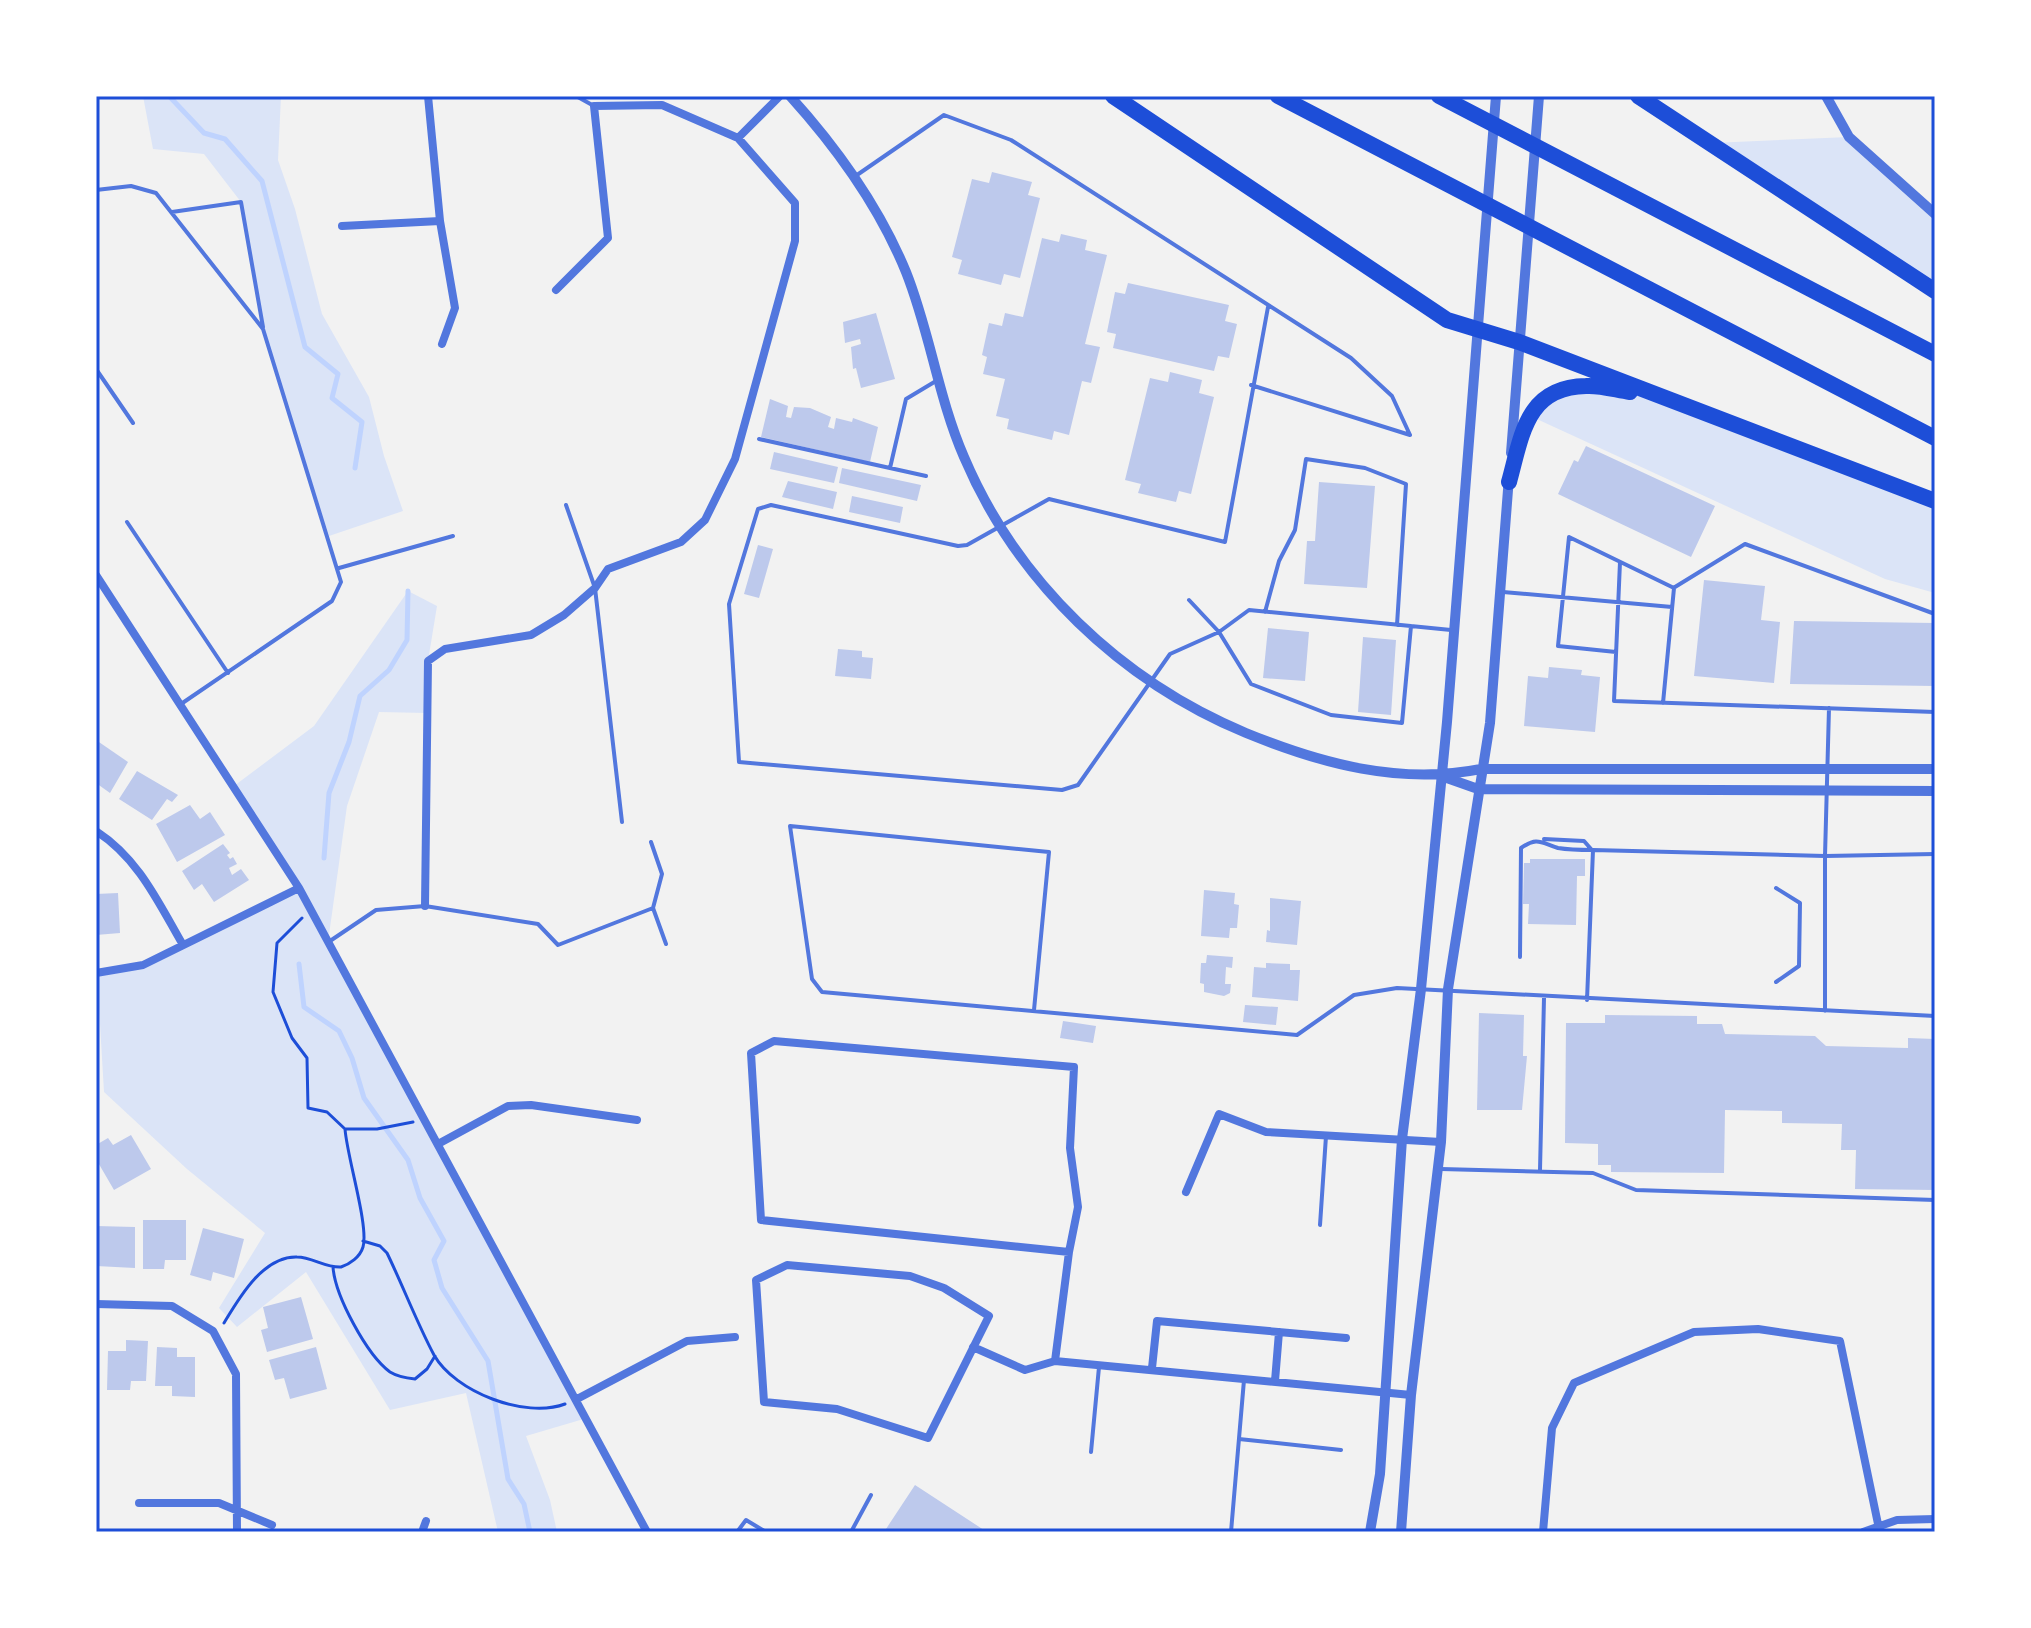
<svg xmlns="http://www.w3.org/2000/svg" width="2031" height="1628" viewBox="0 0 2031 1628" font-family="'Roboto Serif',serif">
<style>
.green{fill:#dbe4f7}
.lines{fill:none;stroke-linecap:round;stroke-linejoin:round}
.stream{stroke:#bfd3fe;stroke-width:5}
.building{fill:#bdc9ec}
.path{stroke:#1d4ed8;stroke-width:3}
.service{stroke:#5277de;stroke-width:4}
.minor{stroke:#5277de;stroke-width:8}
.tertiary{stroke:#5277de;stroke-width:10}
.motorway{stroke:#1d4ed8;stroke-width:16}
.neatline{fill:none;stroke:#1d4ed8;stroke-width:3}
</style>
<rect width="100%" height="100%" fill="#f2f2f2"/>
<path class="green" d="M143 96H281L278 160 295 209 322 314 369 397 384 456 403 511 329 536 263 329 241 202 204 154 153 149Z
M1849 137 1935 214V291L1712 143Z
M1565 388 1654 395 1935 501V593L1885 579 1528 415Z
M408 591 437 606 428 661 427 713 379 712 347 806 328 942 587 1418 526 1436 550 1500 557 1532H498L466 1393 390 1410 306 1272 237 1327 219 1308 265 1233 187 1169 104 1092 97 973 143 965 299 889 234 786 314 726Z"/>
<g class="lines">
<path class="stream" d="M169 96 204 133 225 139 262 181 305 347 338 374 332 398 362 422 355 468
M324 858 329 793 349 742 360 696 389 670 407 640 408 591
M299 964 304 1007 339 1031 352 1058 364 1098 408 1160 420 1198 444 1241 434 1260 442 1288 488 1361 508 1479 524 1504 530 1532"/>
</g>
<path class="building" d="M992 172 1032 182 1028 195 1040 198 1020 278 1004 274 1001 285 958 274 962 260 952 257 972 179 989 183Z
M1061 234 1087 240 1085 250 1107 255 1085 344 1100 347 1091 383 1082 381 1069 435 1054 431 1052 440 1007 429 1009 419 996 416 1005 379 983 374 987 357 982 355 989 323 1002 326 1005 313 1023 317 1042 238 1059 242Z
M1128 283 1229 305 1225 321 1237 324 1229 358 1218 356 1214 371 1113 348 1116 334 1107 332 1115 292 1125 294Z
M876 313 895 379 861 388 856 368 853 369 851 347 861 344 860 339 845 343 843 322Z
M1170 372 1202 380 1199 393 1214 397 1191 494 1179 491 1176 502 1138 493 1141 484 1125 480 1150 378 1168 382Z
M770 399 788 406 786 417 791 418 794 407 810 408 831 417 828 427 834 429 836 418 852 422 853 418 878 427 870 462 761 437Z
M1586 446 1715 506 1691 557 1558 494 1574 460 1578 462Z
M774 452 838 467 834 483 770 469Z
M842 468 921 485 917 501 839 483Z
M788 481 837 492 833 509 782 497Z
M1319 482 1375 486 1367 588 1304 584 1307 541H1315Z
M852 496 903 507 900 523 849 512Z
M758 545 773 549 759 598 744 594Z
M1704 580 1765 586 1761 620 1780 622 1774 683 1694 676Z
M1794 621 1935 623V686L1790 684Z
M1268 628 1309 632 1305 681 1263 678Z
M1363 637 1396 640 1391 715 1358 712Z
M838 649 862 651V657L873 658 871 679 835 676Z
M1549 667 1582 670 1581 675 1600 677 1595 732 1524 726 1528 676 1548 678Z
M96 740 128 762 110 793 96 783Z
M137 771 178 795 172 802 167 799 152 820 119 799Z
M190 805 200 819 210 812 225 835 177 862 156 824Z
M223 844 230 853 227 855 230 859 233 857 237 864 229 868 232 875 241 869 249 880 214 902 202 884 194 890 182 871Z
M1530 859H1585V876H1577L1576 925 1528 924 1529 904H1523L1524 863H1530Z
M1204 890 1235 893 1234 904 1239 905 1237 928H1230L1229 938 1201 936Z
M118 893 120 933 96 935V894Z
M1270 898 1301 901 1297 945 1266 942 1267 930 1270 931Z
M1207 955 1233 957 1232 968 1226 967 1225 984H1231L1230 993 1224 996 1204 992V984L1200 983 1201 963H1206Z
M1266 963 1290 964V970H1300L1298 1001 1252 997 1254 967 1266 968Z
M1245 1005 1278 1007 1276 1025 1243 1022Z
M1479 1013 1524 1015 1523 1056H1527L1522 1110H1477Z
M1605 1015 1697 1016V1024H1722L1725 1034 1815 1036 1826 1046 1908 1048V1038L1935 1039V1190L1855 1189 1856 1150H1841L1842 1124 1782 1123V1111L1725 1110 1724 1173 1611 1172V1165H1598V1144L1565 1143 1566 1023H1605Z
M1063 1021 1096 1026 1093 1043 1060 1038Z
M131 1135 151 1169 114 1190 96 1159V1145L108 1138 113 1145Z
M143 1220H186V1260H165L164 1269H143Z
M96 1226 135 1227V1268L96 1266Z
M203 1228 244 1239 234 1278 213 1272 211 1281 190 1275Z
M301 1297 313 1339 267 1352 261 1330 268 1328 263 1307Z
M126 1340 148 1341 146 1381H131L130 1390H107L108 1351H126Z
M157 1347 177 1348V1357H195V1397L172 1396V1386H155Z
M316 1347 327 1389 290 1399 284 1378 275 1380 269 1360Z
M915 1485 987 1532H884Z"/>
<g class="lines">
<path class="path" d="M345 1129H377L413 1122
M363 1241 380 1246 387 1253C403 1286 417 1323 434 1355 455 1392 525 1419 565 1404
M333 1267C335 1296 367 1355 390 1372 398 1377 406 1378 415 1379L427 1369 435 1356
M224 1323C239 1298 263 1256 297 1257 312 1257 326 1268 341 1267 350 1264 360 1257 363 1247 369 1226 347 1157 345 1129L327 1112 308 1108 307 1058 292 1038 273 992 277 943 302 918"/>
<path class="service" d="M576 96 594 106
M857 175 944 115 1011 140 1351 358 1392 396 1410 435
M96 190 131 186 156 193 263 329 341 582 332 601 181 704
M172 212 241 202 263 327
M1268 307 1225 542 1049 499 967 545 958 546 771 505 758 509 729 604 739 762 1062 790 1078 785 1170 654 1219 632 1249 610 1451 630
M96 369 133 423
M1251 385 1410 435
M759 439 926 476
M890 468 906 399 936 381
M566 505 595 588 622 822
M127 522 228 673
M1620 562 1614 701 1935 712
M339 568 453 536
M1675 587 1745 544 1935 614
M1503 592 1672 607
M1189 600 1219 632 1251 684 1331 715 1402 723 1411 626
M1265 612 1279 561 1295 530 1306 459 1365 468 1406 484 1397 625
M1616 652 1558 646 1569 537 1674 588 1663 703
M1829 708 1825 856 1935 854
M1544 839 1584 841 1591 849
M1776 888 1800 903 1799 966 1776 982
M653 908 666 944
M330 941 376 910 425 906 538 924 558 945 653 908 662 874 651 842
M1520 957 1521 848C1538 836 1541 843 1558 848 1570 850 1582 850 1593 850
M1587 1000 1593 850 1825 856V1011
M1034 1010 1049 852 790 826 812 979 822 992 1297 1035 1354 995 1397 988 1935 1016
M1441 1169 1593 1173 1636 1190 1935 1200
M1540 1170 1544 998
M1320 1225 1326 1136
M1239 1439 1341 1450
M1091 1452 1099 1367
M737 1532 746 1520 766 1532
M851 1532 871 1495
M1231 1532 1244 1380"/>
<path class="minor" d="M428 96 440 221 455 308 442 344
M738 138 780 96
M342 226 440 221
M96 575 299 888 647 1532
M96 831C139 859 158 902 183 945
M425 906 428 661 445 649 531 635 564 615 595 588 608 569 681 542 705 520 735 459 795 241V203L738 138 662 105 594 106 608 238 556 290
M96 973 143 965 299 888
M438 1144 508 1106 531 1105 637 1120
M1186 1192 1219 1114 1266 1132 1441 1142
M787 1265 910 1276 944 1288 989 1316 928 1438 837 1409 764 1402 756 1280Z
M96 1304 172 1306 213 1331 236 1374 237 1532
M973 1347 1025 1370 1055 1361 1411 1395
M1055 1361 1069 1252 1078 1207 1070 1148 1074 1067 774 1041 751 1053 761 1220 1069 1252
M1152 1368 1157 1321 1346 1338
M1275 1381 1279 1332
M577 1399 687 1341 735 1337
M139 1503H219L272 1525
M422 1532 426 1521
M1543 1532 1552 1428 1574 1383 1694 1332 1758 1329 1840 1341 1878 1524
M1863 1532 1897 1520 1935 1519"/>
<path class="tertiary" d="M790 96C837 148 879 206 906 272 930 332 938 397 964 457 1017 582 1121 681 1246 733 1322 764 1400 785 1481 769H1935
M1826 96 1849 137 1935 214
M1511 453 1539 96
M1444 777 1478 789 1935 791
M1370 1532 1380 1474 1402 1139 1421 989 1447 722 1496 96
M1401 1532 1411 1395 1441 1142 1448 989 1490 723 1509 477"/>
<path class="motorway" d="M1113 96 1447 320 1519 342 1935 501
M1278 96 1935 438
M1439 96 1935 354
M1638 96 1935 291
M1509 482C1522 435 1526 387 1586 386 1600 385 1616 390 1630 392"/>
</g>
<rect width="2031" height="1628" fill="none" stroke="#ffffff" stroke-width="196"/>
<rect x="98" y="98" width="1835" height="1432" class="neatline"/>
</svg>
